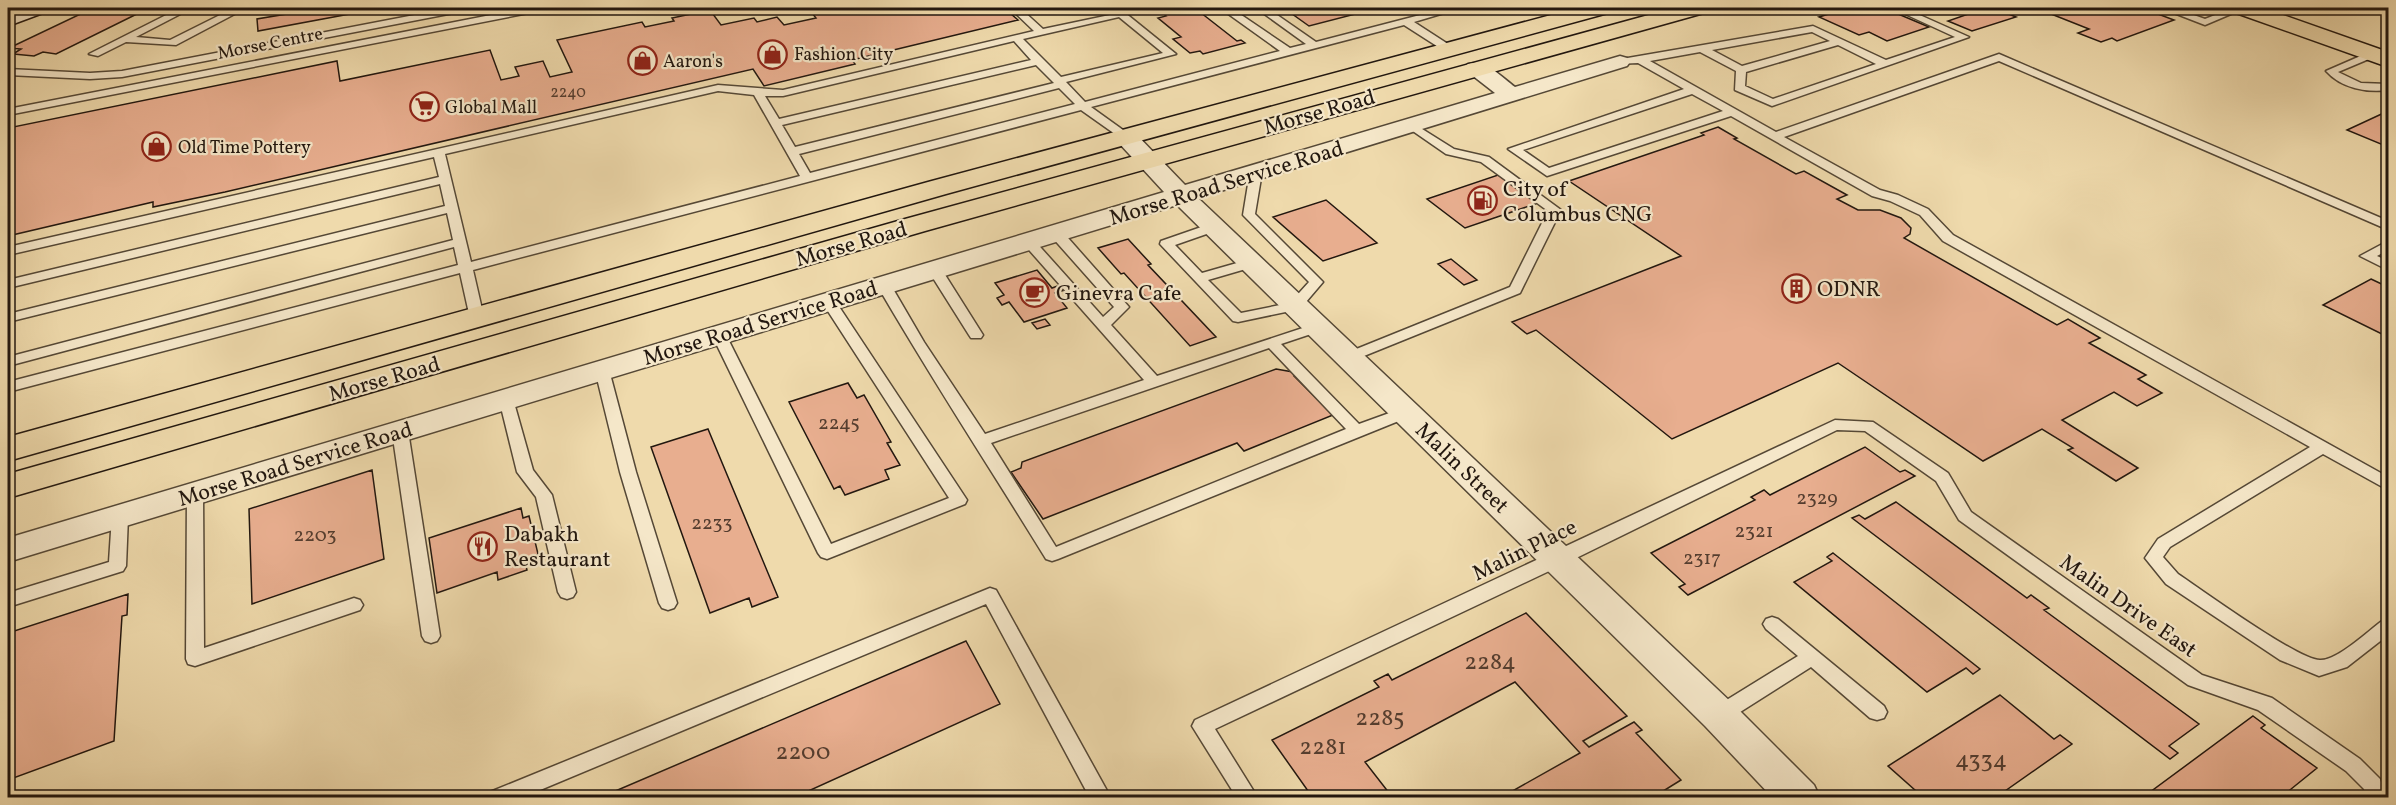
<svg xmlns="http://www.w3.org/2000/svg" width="2396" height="805" viewBox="0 0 2396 805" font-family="Vollkorn,serif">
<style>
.building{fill:#e8ae8f;stroke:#22170f;stroke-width:1.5}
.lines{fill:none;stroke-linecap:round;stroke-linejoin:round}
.lane-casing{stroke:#554836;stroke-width:3}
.street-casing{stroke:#554836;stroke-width:3}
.secondary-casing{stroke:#22170f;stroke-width:3}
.primary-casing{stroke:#22170f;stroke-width:3}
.lane{fill:#f5e7c9;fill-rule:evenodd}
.street{fill:#f5e7c9;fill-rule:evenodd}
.secondary{fill:#f5e7c9;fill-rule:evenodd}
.primary{fill:#efdaac;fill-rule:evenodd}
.labels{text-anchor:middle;stroke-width:4.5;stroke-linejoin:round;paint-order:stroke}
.far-number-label{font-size:16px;fill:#543d2f}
.far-street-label{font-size:18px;fill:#22170f;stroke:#f5e7c9}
.far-poi-label{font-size:18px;fill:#22170f;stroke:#f5e7c9;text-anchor:start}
.number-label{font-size:20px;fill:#543d2f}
.street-label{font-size:22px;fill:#22170f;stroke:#f5e7c9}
.poi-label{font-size:22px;fill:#22170f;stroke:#f5e7c9;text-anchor:start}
.near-number-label{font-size:24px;fill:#543d2f}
</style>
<rect width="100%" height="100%" fill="#efdaac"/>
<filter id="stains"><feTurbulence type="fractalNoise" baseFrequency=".00333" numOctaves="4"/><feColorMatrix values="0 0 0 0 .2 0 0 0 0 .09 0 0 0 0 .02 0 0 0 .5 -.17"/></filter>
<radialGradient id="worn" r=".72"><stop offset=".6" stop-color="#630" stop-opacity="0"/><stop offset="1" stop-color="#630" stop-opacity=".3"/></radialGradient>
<path class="building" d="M93 8H149L56 54 43 52 34 56 13 54 21 49 9 48Z
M323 8H382L258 31 257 19Z
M808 8H1004L1018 20 852 60 855 64 764 86 753 69 225 192 153 207V202L8 236V128L337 61 340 81 490 50 501 80 519 76 515 67 543 61 550 77 572 72 557 40 642 22 645 27 674 21 672 18 710 10 721 25 754 18 757 22 777 17 784 25 816 18Z
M1180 8 1185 12 1196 9 1237 41 1241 40 1245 43 1203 54 1200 51 1190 53 1173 39 1181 37 1158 18 1166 16 1161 12Z
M1292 8H1362L1367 11 1309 26 1288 11 1294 9Z
M1848 8H1884L1929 27 1887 41 1869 32 1859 35 1819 17Z
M1968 8H1994L2016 17 1972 31 1948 21 1977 11Z
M2036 8H2142L2174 20 2117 41 2112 38 2101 42 2078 33 2089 29Z
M2388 111V147L2347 130Z
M1718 127 1737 138 1734 139 1796 174 1804 171 1847 195 1837 199 1858 210H1880L1901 218 1911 228 1910 234 1904 238 2057 325 2068 319 2100 338 2089 343 2146 375 2138 379 2162 393 2137 406 2114 392 2062 420 2138 468 2116 481 2068 450 2073 448 2042 429 1983 461 1838 363 1672 439 1536 330 1527 334 1512 322 1681 256 1569 181 1704 135 1701 133Z
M1498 175 1538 203 1465 228 1427 199Z
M1326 200 1377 243 1323 261 1273 217Z
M1128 239 1151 264 1148 265 1216 337 1190 346 1124 273 1121 274 1098 248Z
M1451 259 1477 280 1464 285 1438 264Z
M1037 270 1052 288 1060 285 1065 290 1055 293 1067 308 1024 322 1009 302 1002 305 997 298 1004 295 995 283Z
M2371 279 2388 287V337L2323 305Z
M1045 319 1050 325 1037 329 1032 323Z
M1276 369 1293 372 1296 375 1294 376 1333 415 1244 451 1237 443 1043 519 1011 472 1021 468 1022 462Z
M848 383 857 398 864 395 891 442 887 443 900 465 885 470 889 479 845 495 840 486 834 489 789 402Z
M708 429 778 597 752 607 749 598 710 613 651 447Z
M1865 447 1900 472 1905 470 1915 476 1688 595 1679 587 1685 584 1651 553 1755 500 1751 497 1764 490 1770 495Z
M372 470 384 559 252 604 249 509Z
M1896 502 2027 598 2031 595 2049 608 2044 610 2199 724 2169 746 2178 753 2170 759 1852 518 1859 515 1865 519Z
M521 508 523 518 529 516 538 554 534 556 535 559 525 562 527 570 498 580 497 572 437 593 429 538Z
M1833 553 1980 669 1973 674 1966 668 1927 692 1794 582 1832 561 1827 557Z
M128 594 127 615 122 616 114 741 8 780V633Z
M1526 613 1627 716 1583 741 1589 747 1634 722 1642 730 1636 733 1681 780 1652 798H1500L1580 753 1515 682 1365 762 1393 798H1313L1272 740 1379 687 1374 681 1388 674 1392 680Z
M966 641 1000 704 793 798H599Z
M2000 695 2054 739 2060 735 2072 744 1995 798H1924L1888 766Z
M2253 716 2265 725 2261 728 2317 768 2280 798H2142Z"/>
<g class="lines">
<defs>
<path id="lane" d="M180 8H192L136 37 170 40 234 8H246L176 45 126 42 98 56 89 54Z
M451 8H469L464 11 122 77 90 79 8 75V69L90 73 122 71Z
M527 8H544L539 11 8 115V109Z
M1010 8H1020L1043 29 1124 12 1176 54 1066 82 1085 102 1280 51 1220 8H1231L1290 48 1306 44 1256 8H1267L1316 42 1447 8H1461L1414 22 1451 46V50H1443L1404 25 1091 107 1130 135V139H1122L1081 110 473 270 484 318 482 321H472L470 318 460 273 8 392V382L458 265 454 247 8 366V357L453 240 447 213 8 322V314L445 206 440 184 8 288V280L439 177 434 157 8 255V247L718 85 783 90 1034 31ZM1119 17 1163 53 1061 77 1023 39ZM1014 41 1031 60 779 119 765 96H783ZM1036 65 1054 83 795 147 782 125ZM1059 88 1075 104 810 173 799 154ZM718 91 754 95 800 176 471 262 445 154Z
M1892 8H1904L1969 37 1772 106 1735 90 1736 71 1700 52 1650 61 1776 132 1999 54 2388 221V229L2384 228 1999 61 1784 137 1880 190 1898 195 1928 209 1953 235 2388 477V490L2323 454 2170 547 2163 557 2178 574C2202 590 2298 660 2320 660 2337 661 2368 631 2382 621L2388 619V635L2347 667 2319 676 2280 660 2166 584 2145 558 2158 539 2310 447 1943 241 1920 215 1890 201 1872 196 1731 116 1547 176 1508 149 1684 89 1638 63 1616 64V60L1813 26 1886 60 1955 37ZM1812 32 1830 41 1742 66 1712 50ZM1838 45 1876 64 1773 99 1745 86 1746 72ZM1692 94 1723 111 1549 168 1523 150Z
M2161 8H2174L2205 19 2233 8H2245L2205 25Z
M2372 51 2377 54 2376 56 2338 72 2361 83 2388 84V90C2367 93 2341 88 2326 71Z
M1411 122 1454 149 1489 157 1561 210 1520 293 1354 360H1344L1342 357 1344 354 1510 287 1548 211 1481 162 1446 154 1407 127V123Z
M1256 168 1262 172 1255 214 1323 282 1300 309 1238 322 1233 321 1160 244 1161 241 1210 224H1218L1220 227 1218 230 1175 245 1202 273 1251 259 1256 260 1258 263 1256 266 1208 280 1241 313 1290 303 1309 282 1243 215 1250 172Z
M1056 229 1061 230 1129 307 1111 325 1157 376 1318 323 1323 324 1325 327 1323 330 1281 344 1359 424 1406 407 1414 412 1411 416 1058 559 1052 561 1046 559C990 468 931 378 877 285L879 282H889L924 342 985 434 1144 380 1022 242 1023 239H1033L1103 317 1114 307 1051 236 1050 233ZM1269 348 1346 429 1056 547 991 443Z
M2388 241V250L2377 256 2388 261V270L2360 256Z
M935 266 942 270 983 335 981 338H971L969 335 928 270Z
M829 298 836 302 967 500 965 504 827 559 821 557 818 553 712 335 714 332 719 331 726 335 831 544 949 498 822 302Z
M602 365 609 370 636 472 677 603 674 608 668 610 662 608 659 603 620 472 595 370Z
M506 394 513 399 533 470 552 495 576 592 573 597 567 599 561 597 558 592 536 497 517 472 499 399Z
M1835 420 1873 422 1948 473 1971 512 2202 675 2272 698 2360 759 2380 779 2386 798H2366L2364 789 2346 771 2258 710 2188 685 1959 520 1936 481 1865 431 1837 430 1564 564 1215 729 1258 798H1237L1192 726 1195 720Z
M400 426 408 431 440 636 437 641 431 643 425 641 422 636 392 431Z
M195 487 201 489 203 493 204 648 354 598 360 600 363 605 360 610 195 666 188 664 186 659 187 493 189 489Z
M120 510 126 512 128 516 126 566 123 571 8 607V593L109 562 112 516 114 512Z
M990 588 996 590 1111 798H1090L986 604 521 798H487L490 792Z
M1772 617 1778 619 1884 706 1887 712 1884 718 1877 720 1870 718 1811 667 1726 721 1719 723 1712 721 1709 715 1712 709 1798 656 1766 629 1763 624 1766 619Z"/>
<path id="street" d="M1620 56 1627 58 1630 62 1627 66 1198 198 1733 704 1814 785 1820 798H1773L1705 726 1177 205 8 562V538L1164 192 1118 142 1115 137 1118 132 1126 130 1134 132 1185 185 1495 93 1468 72 1464 68 1468 64C1485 59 1502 77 1515 87Z"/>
<path id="secondary" d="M18 8H46L43 13 8 26V12Z"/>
<path id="primary" d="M1577 8H1611L1608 13 946 194 8 461V437L928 182Z
M1674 8H1707L1704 13 925 231 8 498V474L905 219Z
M2233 8H2263L2388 52V67L2236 13Z"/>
</defs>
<use href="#lane" class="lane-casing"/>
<use href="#street" class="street-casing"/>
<use href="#secondary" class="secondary-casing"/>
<use href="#primary" class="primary-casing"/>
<use href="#lane" class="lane"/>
<use href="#street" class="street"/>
<use href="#secondary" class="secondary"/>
<use href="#primary" class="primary"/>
</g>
<defs>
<symbol id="shop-ring" viewBox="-11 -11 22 22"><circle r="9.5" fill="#f5e7c9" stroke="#8f2418" stroke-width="1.5"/><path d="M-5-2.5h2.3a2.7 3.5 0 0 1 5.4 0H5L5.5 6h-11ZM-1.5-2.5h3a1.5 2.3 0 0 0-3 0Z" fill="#8f2418"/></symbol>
<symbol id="supermarket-ring" viewBox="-11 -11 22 22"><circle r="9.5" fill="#f5e7c9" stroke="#8f2418" stroke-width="1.5"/><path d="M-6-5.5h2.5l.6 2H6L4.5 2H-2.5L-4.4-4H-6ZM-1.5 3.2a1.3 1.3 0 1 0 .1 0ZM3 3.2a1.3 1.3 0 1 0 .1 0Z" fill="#8f2418"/></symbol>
<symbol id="fuel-ring" viewBox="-11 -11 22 22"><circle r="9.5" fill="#f5e7c9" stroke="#8f2418" stroke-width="1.5"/><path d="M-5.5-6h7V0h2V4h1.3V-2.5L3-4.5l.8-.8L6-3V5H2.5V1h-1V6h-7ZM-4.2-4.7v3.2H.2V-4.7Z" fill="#8f2418"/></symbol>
<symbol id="building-ring" viewBox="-11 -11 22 22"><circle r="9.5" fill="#f5e7c9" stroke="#8f2418" stroke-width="1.5"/><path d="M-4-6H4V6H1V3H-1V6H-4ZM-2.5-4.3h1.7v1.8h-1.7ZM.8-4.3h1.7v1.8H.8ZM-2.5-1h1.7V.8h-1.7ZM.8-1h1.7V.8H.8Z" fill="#8f2418"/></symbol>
<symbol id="cafe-ring" viewBox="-11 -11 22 22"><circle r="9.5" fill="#f5e7c9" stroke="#8f2418" stroke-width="1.5"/><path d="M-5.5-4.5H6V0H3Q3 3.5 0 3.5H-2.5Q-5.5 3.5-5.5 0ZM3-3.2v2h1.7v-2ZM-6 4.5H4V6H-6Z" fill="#8f2418"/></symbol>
<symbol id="restaurant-ring" viewBox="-11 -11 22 22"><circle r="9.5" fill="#f5e7c9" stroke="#8f2418" stroke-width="1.5"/><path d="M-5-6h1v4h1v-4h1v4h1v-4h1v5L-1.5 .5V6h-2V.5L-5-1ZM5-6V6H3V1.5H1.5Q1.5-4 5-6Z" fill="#8f2418"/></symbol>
</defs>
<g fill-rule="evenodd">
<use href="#shop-ring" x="756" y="38" width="33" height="33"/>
<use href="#shop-ring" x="626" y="44" width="33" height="33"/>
<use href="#supermarket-ring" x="408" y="90" width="33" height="33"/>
<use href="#shop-ring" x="140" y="130" width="33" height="33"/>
<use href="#fuel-ring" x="1466" y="184" width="33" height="33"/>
<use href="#building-ring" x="1780" y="272" width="33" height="33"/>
<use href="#cafe-ring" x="1018" y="276" width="33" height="33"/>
<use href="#restaurant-ring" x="466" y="530" width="33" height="33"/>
</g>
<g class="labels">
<g class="far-number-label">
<text x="568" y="97">2240</text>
</g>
<g class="far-street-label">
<text transform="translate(270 43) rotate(-11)" y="6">Morse Centre</text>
</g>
<g class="far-poi-label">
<text x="794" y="60">Fashion City</text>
<text x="663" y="67">Aaron's</text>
<text x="445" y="113">Global Mall</text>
<text x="178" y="153">Old Time Pottery</text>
</g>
<g class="number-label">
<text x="839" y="429">2245</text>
<text x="1817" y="504">2329</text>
<text x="712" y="529">2233</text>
<text x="1754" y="537">2321</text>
<text x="315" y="541">2203</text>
<text x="1702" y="564">2317</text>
</g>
<g class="street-label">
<text transform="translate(1319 111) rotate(-16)" y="8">Morse Road</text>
<text transform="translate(1226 182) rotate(-17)" y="8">Morse Road Service Road</text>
<text transform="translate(851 243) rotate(-16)" y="8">Morse Road</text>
<text transform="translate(760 322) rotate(-17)" y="8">Morse Road Service Road</text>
<text transform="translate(384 378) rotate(-16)" y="8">Morse Road</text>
<text transform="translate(295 463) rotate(-17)" y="8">Morse Road Service Road</text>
<text transform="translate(1463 467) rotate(44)" y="8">Malin Street</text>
<text transform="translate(1524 549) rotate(-26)" y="8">Malin Place</text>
<text transform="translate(2129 605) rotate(35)" y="8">Malin Drive East</text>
</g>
<g class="poi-label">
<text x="1503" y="196">City of<tspan x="1503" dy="25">Columbus CNG</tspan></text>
<text x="1817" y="296">ODNR</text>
<text x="1056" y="300">Ginevra Cafe</text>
<text x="504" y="541">Dabakh<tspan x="504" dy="25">Restaurant</tspan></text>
</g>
<g class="near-number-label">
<text x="1490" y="669">2284</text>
<text x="1380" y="725">2285</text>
<text x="1323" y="754">2281</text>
<text x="803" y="759">2200</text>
<text x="1981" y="767">4334</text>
</g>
</g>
<rect width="2396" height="805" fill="none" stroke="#efdaac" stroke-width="30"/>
<rect x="9" y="9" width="2378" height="787" fill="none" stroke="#22170f" stroke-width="3"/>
<rect x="15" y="15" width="2366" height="775" fill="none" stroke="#22170f" stroke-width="1.5"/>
<rect width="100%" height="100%" filter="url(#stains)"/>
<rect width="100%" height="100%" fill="url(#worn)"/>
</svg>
